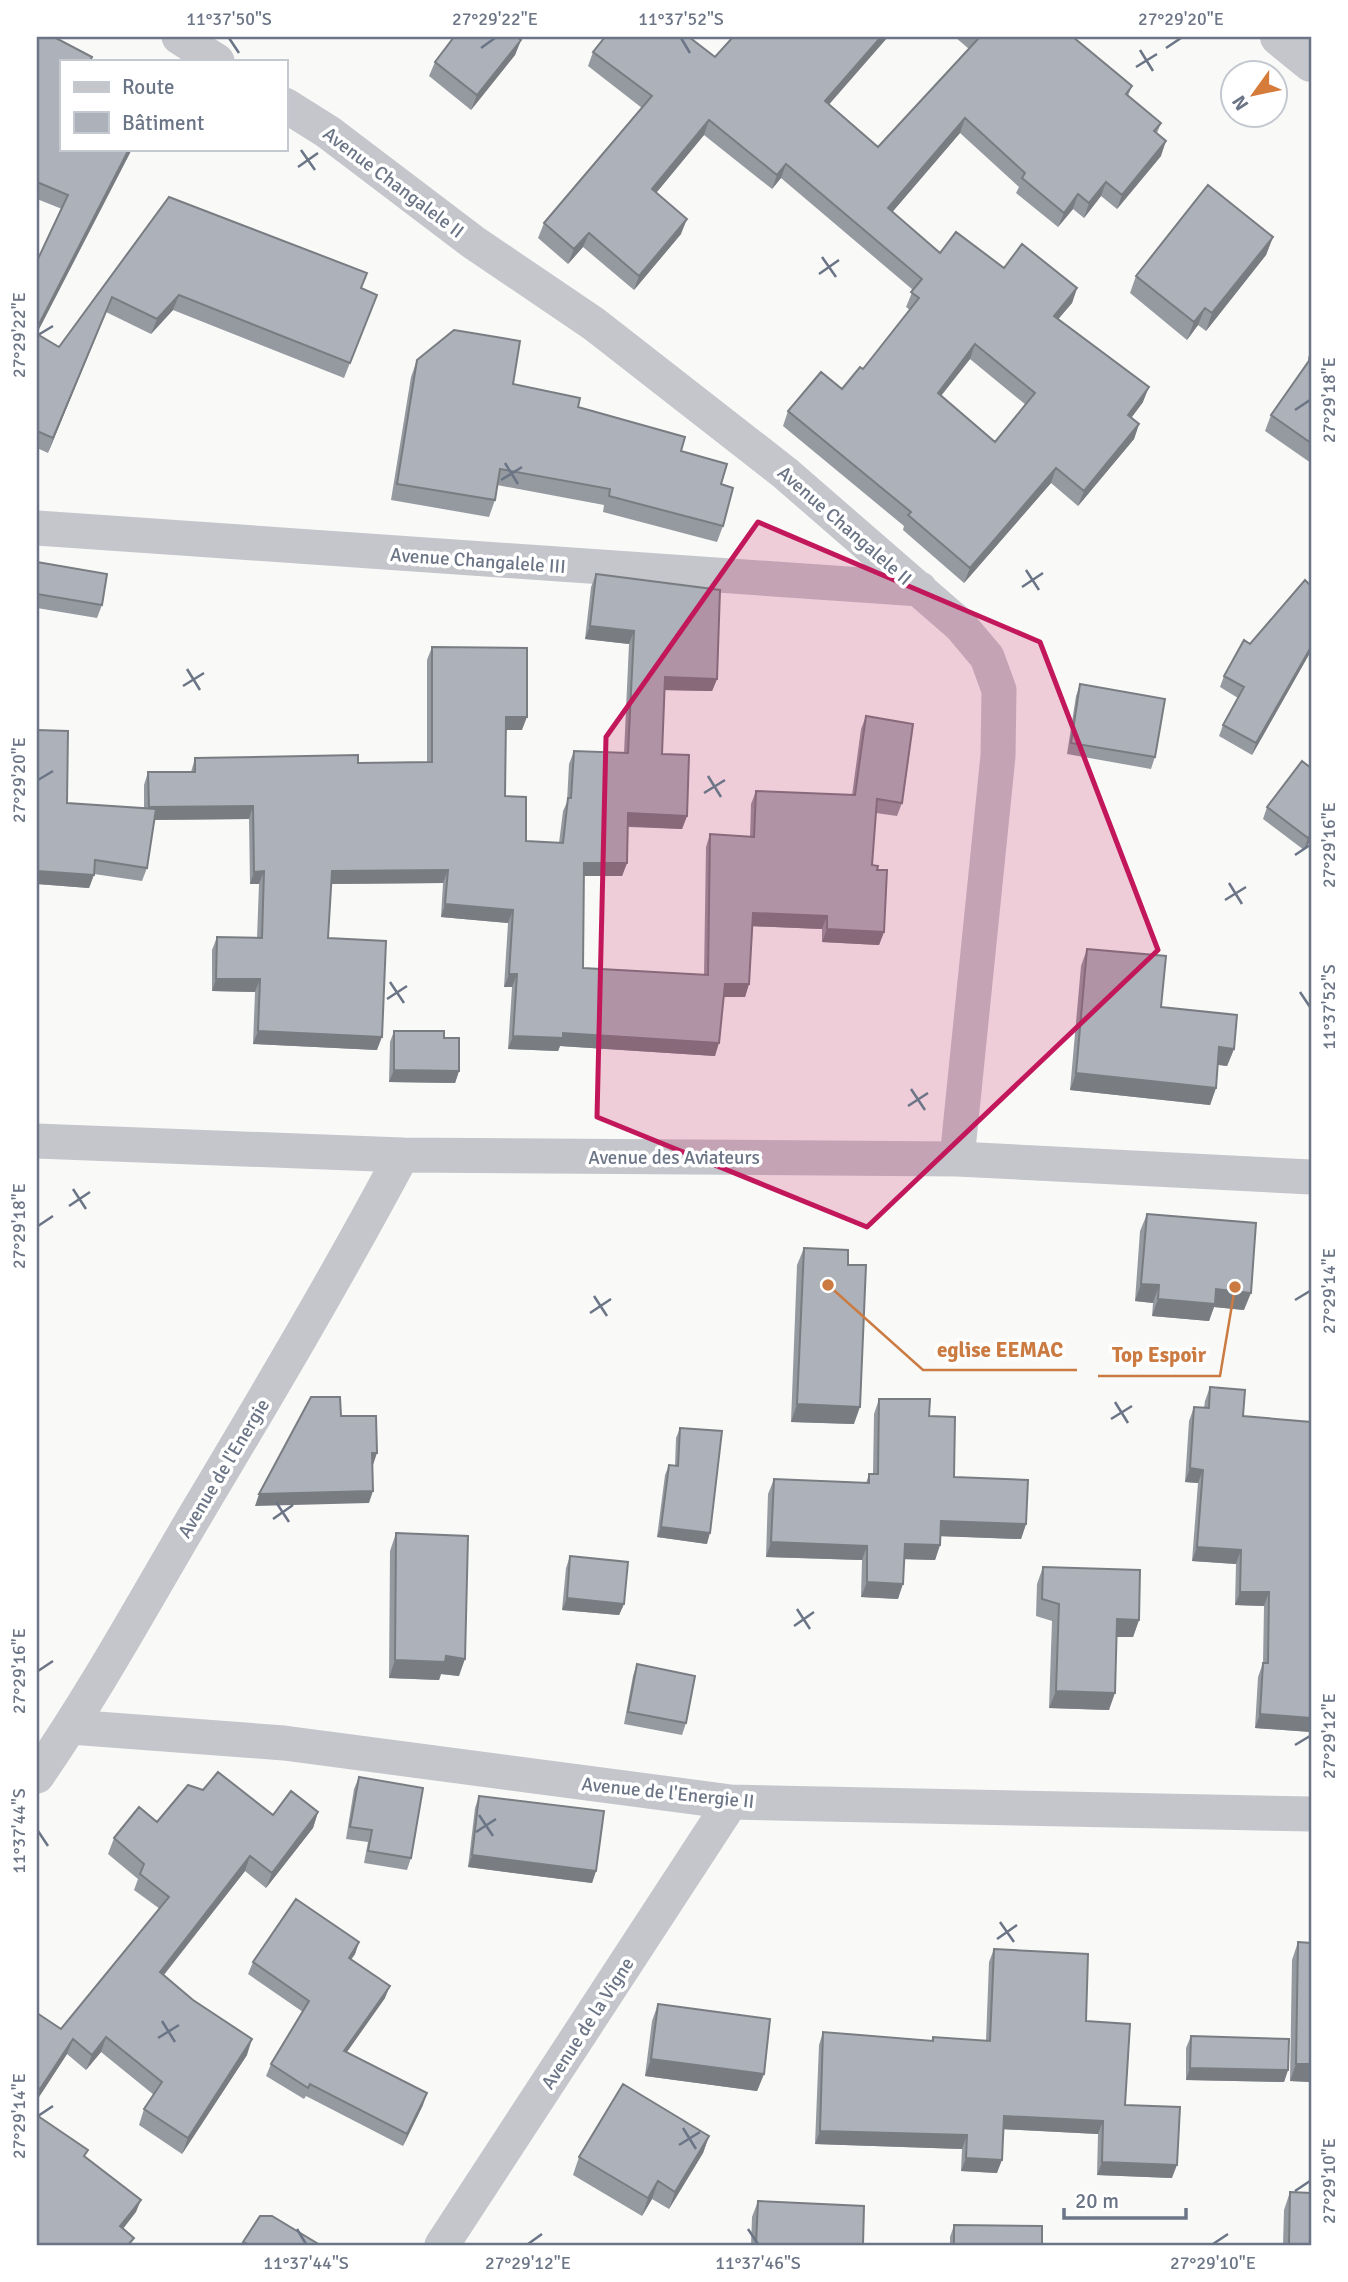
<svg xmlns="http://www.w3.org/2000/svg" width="1348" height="2282" viewBox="0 0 1348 2282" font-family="Signika,sans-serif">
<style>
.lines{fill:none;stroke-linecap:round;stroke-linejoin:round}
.minor{stroke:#c4c6cb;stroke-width:35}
.tertiary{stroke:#c4c6cb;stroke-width:38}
.wall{fill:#9599a0;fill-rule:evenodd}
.shaded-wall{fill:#797d82}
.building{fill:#adb2ba;stroke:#797d82;stroke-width:2;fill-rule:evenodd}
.marked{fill:#c2185b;fill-opacity:0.2;stroke:#c2185b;stroke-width:5;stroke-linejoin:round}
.ticks{fill:none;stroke:#6b7586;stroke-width:2.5}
.labels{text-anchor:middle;stroke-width:7;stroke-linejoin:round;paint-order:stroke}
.street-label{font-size:19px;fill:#6b7586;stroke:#fff}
.leader{fill:none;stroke:#cb7b42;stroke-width:2.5}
.callout-dot{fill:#cb7b42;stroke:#fff;stroke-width:2.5}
.callout-label{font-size:21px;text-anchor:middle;font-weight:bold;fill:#cb7b42;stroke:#fff;stroke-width:7;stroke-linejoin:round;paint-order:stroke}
.neatline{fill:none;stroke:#6b7586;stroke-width:2.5}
.ticks-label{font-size:18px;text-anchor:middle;fill:#6b7586}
</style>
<rect width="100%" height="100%" fill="#f9f9f8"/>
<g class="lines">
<path class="minor" d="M179 37 217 61
M285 105 328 132 473 242 594 324 785 473 960 625 987 657 999 690 998 756 957 1159
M37 528 920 589
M37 1141 402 1155 957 1159 1311 1177
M71 1727 284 1743 731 1802 1311 1814
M37 1776C95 1692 144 1602 196 1514 267 1395 337 1277 402 1155
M442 2245 731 1802"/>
<path class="tertiary" d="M1279 37 1311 63"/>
</g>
<path class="wall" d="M37 37 61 61 132 149 37 333V262L62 209 37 199Z
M601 37H689L715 57 829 105 878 147 969 49 955 37H1037L1132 86 1128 96 1161 123 1157 133 1161 156 1117 209 1101 196 1084 218 1073 209 1058 227 1016 193 1019 187 960 133 892 212 940 253 1004 268 1077 288 1072 303 1058 319 1143 402 1131 418 1139 424 1134 439 1078 506 1051 483 964 583 903 530 904 526 783 426 788 411 842 389 863 369 910 310 906 307 913 290 781 178 772 189 704 135 656 193 681 234 634 290 583 247 568 264 538 238 544 223 642 108 588 66 593 52 603 39ZM970 359 1026 405 995 442 941 396Z
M521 40 515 55 471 110 429 76 435 62Z
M169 197 377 295 344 378 173 310 151 334 106 312 48 453 37 448V334L59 347Z
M1273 237 1266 255 1206 331 1198 325 1187 340 1130 293 1136 276Z
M1311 349V463L1265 431 1271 415 1308 362V358Z
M417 360 513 384 578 407 681 451 721 484 723 526 717 542 603 512 604 505 497 485 495 500 489 517 391 500 411 377Z
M37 562 102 605 97 618 37 608Z
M596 574 717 679 712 691 665 690 662 754 687 816 682 829 627 827V863L622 876H584L583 968 704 975 706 847 710 834 750 837 751 804 756 791 852 795 861 729 866 716 902 803 897 816 876 813 872 865 877 870 884 932 879 945 822 942V929L752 926 749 984 745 997H724L715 1056 560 1046 558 1051 508 1049 512 987H504L508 923 441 917 443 883 331 884 328 938 377 1050 253 1044 255 992 212 991V950L217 937 257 938 259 884H250L249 819 154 820 147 868 142 881 94 874 89 888 37 884V730L67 803 144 808V785L148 772H191L195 758 358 763 427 762V660L432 647 522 730H506L505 796 526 841 559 843 563 811 567 802 569 764 574 751 624 753 629 644 585 639 591 587Z
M1311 586V651L1252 755 1219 736 1223 725 1238 698 1220 687 1224 676 1250 644Z
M1080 684 1155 757 1151 769 1067 754 1076 696Z
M1311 768V840L1304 850 1263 819 1267 807Z
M1087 949 1161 1007 1234 1049 1227 1066 1218 1065 1216 1088 1210 1105 1070 1090 1081 966Z
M394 1031 444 1038 459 1071 455 1083 389 1082 390 1042Z
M1147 1214 1244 1310 1214 1307 1209 1321 1152 1316 1153 1303 1135 1301 1140 1231Z
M804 1248 848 1265 854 1424 791 1422 797 1265Z
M1210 1387 1243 1416 1311 1732 1255 1728 1258 1677 1263 1663 1264 1606 1235 1605 1236 1564 1192 1561 1198 1483 1185 1482 1189 1421 1194 1407 1204 1408 1205 1401Z
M879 1399 929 1416 954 1477 1026 1524 1021 1539 941 1536 940 1545 935 1560 904 1559 898 1599 861 1597 862 1560 766 1557 768 1494 774 1479 866 1483 869 1474H873L874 1414Z
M680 1428 707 1544 657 1537 665 1475 669 1465 675 1466 676 1438Z
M396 1533 459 1676 441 1674 439 1680 389 1678 390 1551Z
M570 1556 624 1604 619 1615 562 1610 566 1568Z
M1043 1567 1139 1620 1133 1637H1117L1109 1710 1049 1708 1052 1621 1036 1616 1037 1584Z
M637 1664 686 1723 682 1735 624 1724 633 1676Z
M359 1777 411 1858 407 1870 364 1863 368 1842 346 1839 354 1789Z
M479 1796 596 1871 592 1883 468 1867 475 1808Z
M318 1812 313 1828 266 1888 245 1871 164 1975 247 2055 182 2154 139 2125 144 2109 154 2095 101 2052 86 2070 67 2054 37 2100V2013L61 2029 160 1909 134 1890 138 1879 108 1854 114 1838 157 1822Z
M359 1942 355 1954 351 1959 385 1998 347 2052 423 2105 403 2146 306 2096 304 2099 266 2076 271 2064 303 2012 248 1974 253 1962Z
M1298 1942 1311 1943V2082L1290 2081 1292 1960Z
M994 1949 1086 2021 1125 2105 1172 2178 1097 2175 1098 2134 1003 2129 997 2173 961 2171 962 2149 815 2144 819 2045 823 2032 931 2041 933 2037 986 2041 989 1962Z
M658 2004 764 2074 757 2091 645 2076 652 2021Z
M1191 2036 1288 2070 1284 2082 1186 2080V2048Z
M709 2136 703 2153 669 2209 652 2199 642 2216 573 2175 579 2157Z
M1290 2192 1311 2245H1283L1284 2210Z
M758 2201 863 2245H751L752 2217Z
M954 2225 1042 2245H950V2237Z"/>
<path class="shaded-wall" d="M881 37H888L819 116 825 101Z
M521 40 515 55 471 110 477 95Z
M965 118 960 133 883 223 888 208Z
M709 120 704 135 647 204 652 189Z
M1166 141 1161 156 1117 209 1122 195Z
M129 149H132L37 333V328Z
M786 164 781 178 772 189 777 175Z
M1106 182 1101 196 1084 218 1089 203Z
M1078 194 1073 209 1058 227 1064 213Z
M687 219 681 234 634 290 639 276Z
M589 233 583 247 568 264 574 249Z
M1273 237 1266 255 1206 331 1212 313Z
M1077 288 1072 303 1049 330 1054 316Z
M179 295 173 310 151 334 157 319Z
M112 297 106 312 48 453 53 438Z
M1205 308 1198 325 1187 340 1194 322Z
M975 344 970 359 932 407 938 393Z
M1149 387 1143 402 1123 429 1128 415Z
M1139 424 1134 439 1078 506 1084 491Z
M1056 468 1051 483 964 583 970 568Z
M590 626 634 631 629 644 585 639Z
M1311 647V651L1252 755 1256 743Z
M665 677 717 679 712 691 661 690Z
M506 717H527L522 730H501Z
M253 806 249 819 144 820 149 807Z
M628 813 687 816 682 829 623 826Z
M1311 834V840L1304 850 1308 838Z
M584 863H627L622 876H579Z
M448 870 443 883 327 884 332 871Z
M37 871 94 875 89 888 37 884Z
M264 871 259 884H250L254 872Z
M445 904 513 910 508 923 441 917Z
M753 913 827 916 822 929 748 926Z
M827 929 884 932 879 945 822 942Z
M509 974H517L512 987H504Z
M216 979H260L255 992 212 991Z
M725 984H749L745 997H720Z
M258 1031 382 1037 377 1050 253 1044Z
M563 1033 719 1043 715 1056 560 1046 558 1051 508 1049 513 1036Z
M1219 1047 1234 1049 1227 1066 1213 1064Z
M394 1070 459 1071 455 1083 389 1082Z
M1076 1073 1216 1088 1210 1105 1070 1090Z
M1141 1284 1159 1285 1153 1303 1135 1301Z
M1216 1289 1251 1293 1244 1310 1214 1307 1209 1321 1152 1316 1158 1299Z
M797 1404 860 1407 854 1424 791 1422Z
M372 1453H377L373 1465Z
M1190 1468 1203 1470 1198 1483 1185 1482Z
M373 1491 369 1503 255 1506 259 1494Z
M941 1521 1026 1524 1021 1539 935 1536Z
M661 1527 710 1533 707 1544 657 1537Z
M771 1542 867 1546 862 1560 766 1557Z
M905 1544 940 1545 935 1560 900 1559Z
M1197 1547 1241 1550 1236 1564 1192 1561Z
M867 1582 903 1584 898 1599 861 1597Z
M1240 1592H1269L1264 1606 1235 1605Z
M567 1598 624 1604 619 1615 562 1610Z
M1117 1619 1139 1620 1133 1637H1111Z
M446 1656 465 1659 459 1676 441 1674 439 1680 389 1678 395 1660Z
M1056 1691 1115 1693 1109 1710 1049 1708Z
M1260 1714 1311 1718V1732L1255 1728Z
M318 1812 313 1828 266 1888 272 1873Z
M472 1855 596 1871 592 1883 468 1867Z
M250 1856 245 1871 154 1987 160 1972Z
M359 1942 355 1954 344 1970 349 1958Z
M390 1986 385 1998 339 2063 344 2051Z
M106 2037 101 2052 86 2070 92 2055Z
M73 2039 67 2054 37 2100 40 2089Z
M252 2039 247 2055 182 2154 188 2138Z
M651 2059 764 2074 757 2091 645 2076Z
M1296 2064H1311V2082L1290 2081Z
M1190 2068 1288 2070 1284 2082 1186 2080Z
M427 2093 423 2105 403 2146 407 2134Z
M1004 2116 1103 2121 1098 2134 999 2129Z
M820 2131 967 2135 962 2149 815 2144Z
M709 2136 703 2153 669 2209 675 2192Z
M966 2158 1002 2160 997 2173 961 2171Z
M1102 2162 1177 2165 1172 2178 1097 2175Z
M658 2181 652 2199 642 2216 648 2198Z
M141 2200 136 2212 116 2238 120 2226Z"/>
<path class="building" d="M37 37H54L92 57 90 61H61V149H129L37 328V261L68 195 37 182Z
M454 37H517L521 40 477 95 435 62Z
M605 37H689L715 57 733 37H881L825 101 878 147 978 39 976 37H1073L1132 86 1126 94 1161 123 1154 131 1166 141 1122 195 1106 182 1089 203 1078 194 1064 213 1022 178 1025 173 965 118 888 208 940 253 956 232 1004 268 1022 244 1077 288 1054 316 1149 387 1128 415 1139 424 1084 491 1056 468 970 568 908 515 911 512 788 411 821 372 842 389 860 367 863 369 919 298 911 292 922 279 786 164 777 175 709 120 652 189 687 219 639 276 589 233 574 249 544 223 652 96 593 52ZM975 344 1035 393 995 442 938 393Z
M1208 185 1273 237 1212 313 1205 308 1194 322 1136 276Z
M169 197 367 273 361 288 377 295 350 363 179 295 157 319 112 297 53 438 37 431V334L59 347Z
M454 330 520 341 513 384 580 398 578 407 685 437 681 451 727 464 721 484 733 488 723 526 609 496 610 489 500 469 495 500 397 484 417 360Z
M1311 358V443L1271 415Z
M37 562 107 574 102 605 37 594Z
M596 574 720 590 717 679 665 677 662 754 689 755 687 816 628 813 627 863H584L583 968 708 975 710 834 754 837 756 791 855 795 866 716 913 724 902 803 877 799 872 865 878 866 877 870H887L884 932 827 929V916L753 913 749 984H725L719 1043 563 1033V1038L513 1036 517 974H509L513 910 445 904 448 870 332 871 328 938 386 941 382 1037 258 1031 260 979H216L217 937 262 938 264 871 254 872 253 806 149 807 148 772H195V758L358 755V763L432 762V647L527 648V717H506L505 796 526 797V841L563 843 568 798H571L574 751 628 753 634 631 590 626Z
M1305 580 1311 586V647L1256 743 1223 725 1244 687 1224 676 1244 640 1250 644Z
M1080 684 1165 699 1155 757 1071 743Z
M37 730 68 731 67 803 156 809 147 868 95 860 94 875 37 871Z
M1302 761 1311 768V834L1308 838 1267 807Z
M1087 949 1166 956 1161 1007 1237 1015 1234 1049 1219 1047 1216 1088 1076 1073Z
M394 1031H444V1038H459V1071L394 1070Z
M1147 1214 1256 1223 1251 1293 1216 1289 1215 1304 1158 1299 1159 1285 1141 1284Z
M804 1248 848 1250V1265H866L860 1407 797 1404Z
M1210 1387 1245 1390 1243 1416 1311 1422V1718L1260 1714 1263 1663H1268L1269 1592H1240L1241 1550 1197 1547 1203 1470 1190 1468 1194 1407 1209 1408Z
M311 1397H340L341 1416H376L377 1453H372L373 1491 259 1494Z
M879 1399H930L929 1416 955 1417 954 1477 1028 1480 1026 1524 941 1521 940 1545 905 1544 903 1584 867 1582V1546L771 1542 774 1479 869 1483V1474H878Z
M680 1428 722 1431 710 1533 661 1527 669 1465 678 1466Z
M396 1533 468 1536 465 1659 446 1656 445 1662 395 1660Z
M570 1556 628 1562 624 1604 567 1598Z
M1043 1567 1140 1570 1139 1620 1117 1619 1115 1693 1056 1691 1059 1604 1042 1599Z
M637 1664 695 1676 686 1723 628 1712Z
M218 1772 273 1815 291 1791 318 1812 272 1873 250 1856 160 1972 193 2000 252 2039 188 2138 144 2109 162 2082 106 2037 92 2055 73 2039 40 2089 37 2087V2013L61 2029 169 1897 140 1874 144 1864 114 1838 139 1807 157 1822 188 1785 203 1790Z
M359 1777 423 1788 411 1858 368 1851 372 1830 350 1827Z
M479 1796 604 1811 596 1871 472 1855Z
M296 1899 359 1942 349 1958 390 1986 344 2051 427 2093 407 2134 310 2084 308 2088 271 2064 309 2001 253 1962Z
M1298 1942 1311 1943V2064H1296Z
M994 1949 1088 1954 1086 2021 1130 2024 1125 2105 1180 2107 1177 2165 1102 2162 1103 2121 1004 2116 1002 2160 966 2158 967 2135 820 2131 823 2032 933 2041V2037L990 2041Z
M658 2004 770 2019 764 2074 651 2059Z
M1191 2036 1289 2039 1288 2070 1190 2068Z
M623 2084 709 2136 675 2192 658 2181 648 2198 579 2157Z
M38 2116 88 2150 84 2156 141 2200 120 2226 134 2238 128 2245H37V2118Z
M1290 2192 1311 2193V2245H1289Z
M758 2201 864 2206 863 2245H756Z
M260 2216H272L320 2245H249L243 2242Z
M954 2225 1042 2226V2245H954Z"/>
<path class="marked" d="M758 522 1040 642 1158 950 867 1227 597 1117 606 737Z"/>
<path class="ticks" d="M229 38 239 53M681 38 690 53M481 48 495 38M1166 48 1181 38M1140 50 1153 71M1136 67 1157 54M301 150 315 170M298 167 318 153M822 257 836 277M819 274 839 260M38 335 53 326M1295 410 1310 400M505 463 518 484M501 480 522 467M1026 570 1039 590M1022 587 1043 573M187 669 200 690M183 686 204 673M708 776 721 797M38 780 53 771M704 793 725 780M1295 855 1310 845M1229 883 1242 904M1225 900 1246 887M390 982 404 1003M1300 992 1310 1007M387 999 407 986M911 1089 925 1110M908 1106 928 1093M73 1189 86 1209M69 1206 90 1192M38 1226 53 1216M594 1296 607 1316M1295 1300 1310 1291M590 1313 611 1299M1115 1402 1128 1423M1111 1419 1132 1406M276 1502 289 1522M273 1519 293 1505M797 1609 810 1629M794 1626 814 1612M38 1671 53 1661M1295 1745 1310 1736M479 1815 493 1836M38 1831 48 1846M476 1832 496 1819M1000 1922 1014 1942M997 1939 1017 1925M162 2021 175 2042M158 2038 179 2025M38 2116 53 2106M683 2128 696 2149M679 2145 700 2132M1295 2191 1310 2181M297 2229 306 2244M748 2229 758 2244M528 2244 542 2234M1213 2244 1228 2234"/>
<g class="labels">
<g class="street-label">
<text transform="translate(394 182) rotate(37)" y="7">Avenue Changalele II</text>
<text transform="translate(845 525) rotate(41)" y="7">Avenue Changalele II</text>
<text transform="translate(478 560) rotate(4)" y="7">Avenue Changalele III</text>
<text x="674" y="1164">Avenue des Aviateurs</text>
<text transform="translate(223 1468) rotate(-59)" y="7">Avenue de l'Energie</text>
<text transform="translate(668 1792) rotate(6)" y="7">Avenue de l'Energie II</text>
<text transform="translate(587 2023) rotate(-57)" y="7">Avenue de la Vigne</text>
</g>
</g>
<path class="leader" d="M828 1285L923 1370H1077M1235 1287L1220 1376H1098"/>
<g class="callout-dot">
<circle cx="828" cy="1285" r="7"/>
<circle cx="1235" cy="1287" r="7"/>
</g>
<g class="callout-label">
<text x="1000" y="1357">eglise EEMAC</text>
<text x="1159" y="1362">Top Espoir</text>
</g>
<rect width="1348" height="2282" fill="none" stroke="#ffffff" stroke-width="77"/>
<rect x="60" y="60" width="228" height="91" fill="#ffffff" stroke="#c4c8cf" stroke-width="2"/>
<rect x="74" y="82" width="35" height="10" fill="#c4c6cb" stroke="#c4c8cf" stroke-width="2"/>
<text x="122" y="94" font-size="21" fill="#6b7586">Route</text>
<rect x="74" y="112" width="35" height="21" fill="#adb2ba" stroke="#c4c8cf" stroke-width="2"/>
<text x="122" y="130" font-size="21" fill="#6b7586">Bâtiment</text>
<g transform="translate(1254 94) rotate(237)"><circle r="33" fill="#ffffff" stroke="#c4c8cf" stroke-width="2"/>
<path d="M0-5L12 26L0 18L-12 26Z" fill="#d67c3b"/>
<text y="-10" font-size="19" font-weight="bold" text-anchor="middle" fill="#6b7586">N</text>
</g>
<path d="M1064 2208v10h122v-10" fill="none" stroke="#6b7586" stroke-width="3.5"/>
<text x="1075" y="2208" font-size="21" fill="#6b7586" stroke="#ffffff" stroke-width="5" paint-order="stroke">20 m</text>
<rect x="38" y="38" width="1272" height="2206" class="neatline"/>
<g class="ticks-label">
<text x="229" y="25">11°37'50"S</text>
<text x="495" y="25">27°29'22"E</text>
<text x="681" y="25">11°37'52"S</text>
<text x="1181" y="25">27°29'20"E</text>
<text transform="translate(19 335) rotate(-90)" y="6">27°29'22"E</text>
<text transform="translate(1329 400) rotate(-90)" y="6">27°29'18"E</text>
<text transform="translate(19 780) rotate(-90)" y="6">27°29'20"E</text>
<text transform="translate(1329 845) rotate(-90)" y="6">27°29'16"E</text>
<text transform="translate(1329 1007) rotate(-90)" y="6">11°37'52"S</text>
<text transform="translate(19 1226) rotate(-90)" y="6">27°29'18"E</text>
<text transform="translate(1329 1291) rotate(-90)" y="6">27°29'14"E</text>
<text transform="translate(19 1671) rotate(-90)" y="6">27°29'16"E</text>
<text transform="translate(1329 1736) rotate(-90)" y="6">27°29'12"E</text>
<text transform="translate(19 1831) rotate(-90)" y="6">11°37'44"S</text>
<text transform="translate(19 2116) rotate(-90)" y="6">27°29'14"E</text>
<text transform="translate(1329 2181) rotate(-90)" y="6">27°29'10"E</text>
<text x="306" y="2269">11°37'44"S</text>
<text x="528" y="2269">27°29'12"E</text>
<text x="758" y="2269">11°37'46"S</text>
<text x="1213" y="2269">27°29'10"E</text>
</g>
</svg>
